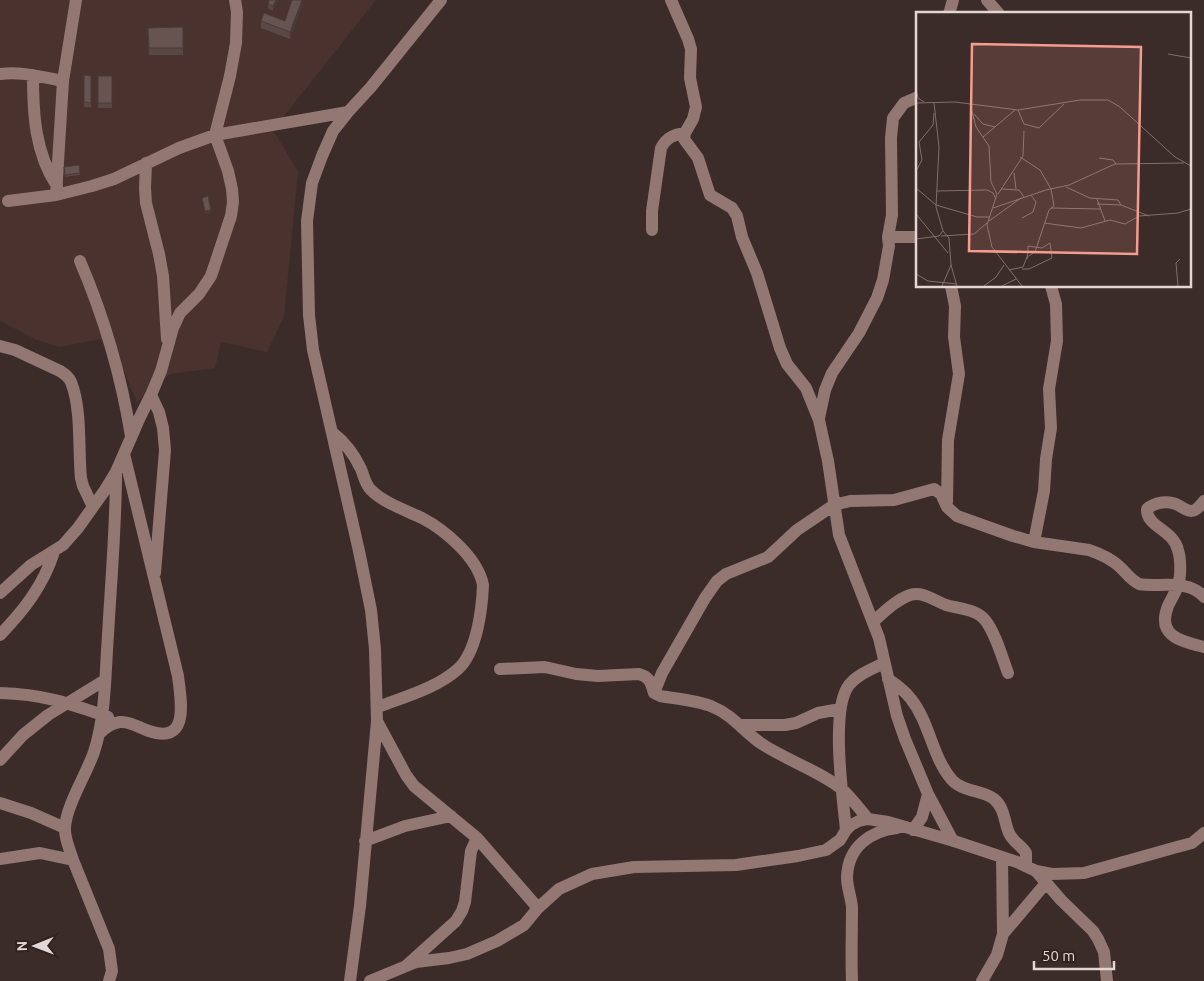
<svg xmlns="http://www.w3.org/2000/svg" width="1204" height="981" viewBox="0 0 1204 981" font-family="Ubuntu,sans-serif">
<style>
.built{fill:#4a322e}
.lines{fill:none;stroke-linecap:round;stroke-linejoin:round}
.minor{stroke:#927773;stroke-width:12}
.wall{fill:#594846}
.shaded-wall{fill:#483b39}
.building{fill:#675451;stroke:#483b39}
.inset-road{fill:none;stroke:#7e706e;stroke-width:1}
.view{fill:#f59c90;fill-opacity:0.15;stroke:#f59c90;stroke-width:2.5}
.inset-edge{fill:none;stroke:#e2d7d5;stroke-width:2.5}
</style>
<rect width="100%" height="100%" fill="#3c2c29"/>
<path class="built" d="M0 0H376L273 130 298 171 284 317 267 352 221 342 215 368 170 374 137 402 119 358 100 339 60 347 37 340 0 321Z"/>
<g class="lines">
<path class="minor" d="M671 0 688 39 691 49 690 78 696 107 693 119 685 133 684 139 698 158 710 195 732 208 737 216 742 237 757 273 780 348 787 364 806 388 819 420 828 461 839 535 879 638 897 716 905 739 928 794 953 841
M987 0 999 14
M949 14 953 0
M0 74C21 71 42 77 63 81
M33 75C33 114 35 153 57 186
M146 163 145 188 146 203 159 254 163 276 167 339
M56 195 63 81 76 0
M8 201 56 195 92 186 114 179 179 148 215 135 348 112
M652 230V211L661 148C667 137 673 135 685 133
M888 237H918
M80 261C104 317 121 375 131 436
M0 346 15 350 60 371C65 374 69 377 71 382 82 410 78 448 81 478L83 486 93 507
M151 395 159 412 163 428 165 450 155 573
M819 418 825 390 832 373 859 333 877 298 883 280 889 246 888 237 892 215 891 138 893 118 904 103 918 97
M333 433C346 443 354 454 361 469 364 476 365 484 371 490 384 503 405 510 422 518 445 530 478 558 483 585 482 609 477 652 458 669 437 688 404 697 378 707
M1204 501C1194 514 1191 513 1178 505 1169 500 1155 502 1147 509 1146 527 1173 529 1178 550 1181 560 1181 576 1178 585 1176 592 1171 599 1168 606 1156 636 1181 641 1204 647
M947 502 948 440 959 374 954 337 955 306 951 286
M1034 542 1044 491 1046 459 1051 428 1049 389 1057 341 1056 304 1051 286
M0 593 31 565 63 545 78 528 105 490 116 472 140 417 151 395 161 371 173 328 180 313 199 294 211 276 231 216 233 202 232 189 228 171 215 135 230 76 236 43 237 12 235 0
M873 622C884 612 896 600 910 595 923 591 935 601 946 605 959 609 976 609 985 620 995 632 1002 657 1008 673
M0 635C24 610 43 586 54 552
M500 669 545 667 576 674 598 676 639 674C650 677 651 683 654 693L660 696C678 699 697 700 713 707 733 715 745 733 762 744 786 760 822 772 843 790 852 799 860 809 868 819
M888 679C897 685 905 691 911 699 930 723 932 757 952 780 963 792 982 790 994 799 1005 808 1004 822 1009 833 1013 842 1022 846 1026 853V865
M0 693C42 694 69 703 108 717
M654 693 662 673 705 598 717 581 726 574 768 557 797 530 834 505 850 501 894 500 934 489 941 494 947 507 957 516 1013 536 1034 542 1089 550C1101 554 1112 559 1121 568 1127 574 1131 580 1139 584 1159 588 1188 578 1204 597
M377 721 406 775 414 786 477 838 538 908
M740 725H785L796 723 818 713 840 709
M100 733C105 728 111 723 120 722 130 721 140 728 149 731 190 745 181 701 178 676L124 454
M0 760 23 735 48 715 105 680
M0 803 31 813 65 828
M846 830C843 799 830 709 849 685 858 674 872 669 884 663
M913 830 922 817 928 794
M365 841 405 826 451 816
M0 859 40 853 73 860
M1036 871 1061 900 1093 931 1098 939 1104 952 1107 981
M1003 934 1046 883
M406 966 456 921 462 911 465 902 471 851 477 838
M109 981 112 971 109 949 73 860C70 850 64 838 65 827 67 804 86 775 94 752 106 715 105 674 108 635 111 581 116 527 116 472
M350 981 360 906 377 721 375 649 371 610 359 551 313 350 309 315 307 221 312 183 322 156 333 131 348 112 371 87 441 0
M370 981 416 962 449 958 467 954 497 941 524 925 538 908 559 889 592 874 634 867 736 865 798 856 826 850 840 840 846 830 851 825 859 821 868 819 888 822 954 841 1017 862 1036 871 1052 874 1084 873 1177 847 1192 843 1204 833
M852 981C851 956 852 932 852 907 851 897 847 887 847 877 848 847 870 831 897 828
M982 981 997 955 1003 934 1002 857"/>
</g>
<path class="wall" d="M269 0H278L273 11 268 8V4Z
M292 0H304L290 39 261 28V21H285Z
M183 27V55H149L148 28Z
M84 75 91 76V107H84Z
M98 76H112V108H98Z
M79 165 80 175 65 177 64 167Z"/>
<path class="shaded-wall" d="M276 0H278L273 11V6Z
M302 0H304L290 39V32Z
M211 210V212L205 214V211Z"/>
<path class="building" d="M269 0H276L273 6 268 4Z
M292 0H302L290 32 261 21 264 13 285 21Z
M183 27V48H149L148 28Z
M84 75 91 76V103L84 102Z
M98 76H112V103H98Z
M79 165 80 173 65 175 64 167Z
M208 196 211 210 205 211 202 198Z"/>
<g transform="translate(916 12)">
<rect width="275" height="275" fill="#3c2c29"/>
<path class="inset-road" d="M252 42 275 46M0 77 2 86 8 90M0 91 39 90 102 98 164 88H192L204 95 259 145 275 154M54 92 60 115 73 134 75 170 81 182 71 213 76 235 106 274M102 98 108 112 123 116 148 92M58 102 67 112 79 115M67 125 99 98M183 146 197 148 200 152M0 159 6 148 3 130 17 113 18 101M98 161 100 177M150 175 174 186 202 188 205 193 233 204M0 176 20 193M85 177 103 178 108 185M21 179 71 178 77 181 80 187M82 182 107 144 108 119M181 187 189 209M181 192 205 193M20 193 61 205H74M77 196 130 178 153 173 199 152 268 151M135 196 184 197M0 202 32 241M106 206 117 200 120 190 115 183M73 209 105 186M128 211 165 216 194 208 209 212 223 204 262 201 275 197M25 224 58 222 71 211M0 227 23 224 27 219 20 195 23 135 18 91M35 253 41 274M106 257H113L136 246 134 231 126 236 112 234 111 247M93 258 107 255 111 245 119 240 133 198 138 194 135 177 124 158 104 145M0 262 12 269 41 272M26 274 35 253 33 226 27 219M68 274 80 265 88 253M86 274 100 267M262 274 260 251 264 247"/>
<path class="view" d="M56 32 225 35 221 242 53 239Z"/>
<rect width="275" height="275" class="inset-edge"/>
</g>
<g transform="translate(35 946) rotate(269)" stroke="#32221f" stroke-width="4" paint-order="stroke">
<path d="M0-4L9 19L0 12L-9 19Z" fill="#e2d7d5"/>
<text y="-8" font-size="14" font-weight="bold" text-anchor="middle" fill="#e2d7d5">N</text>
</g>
<path d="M1034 961v8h80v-8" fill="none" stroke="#e2d7d5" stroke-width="2.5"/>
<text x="1042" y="961" font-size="15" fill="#e2d7d5" stroke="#32221f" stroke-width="4" paint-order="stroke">50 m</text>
</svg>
